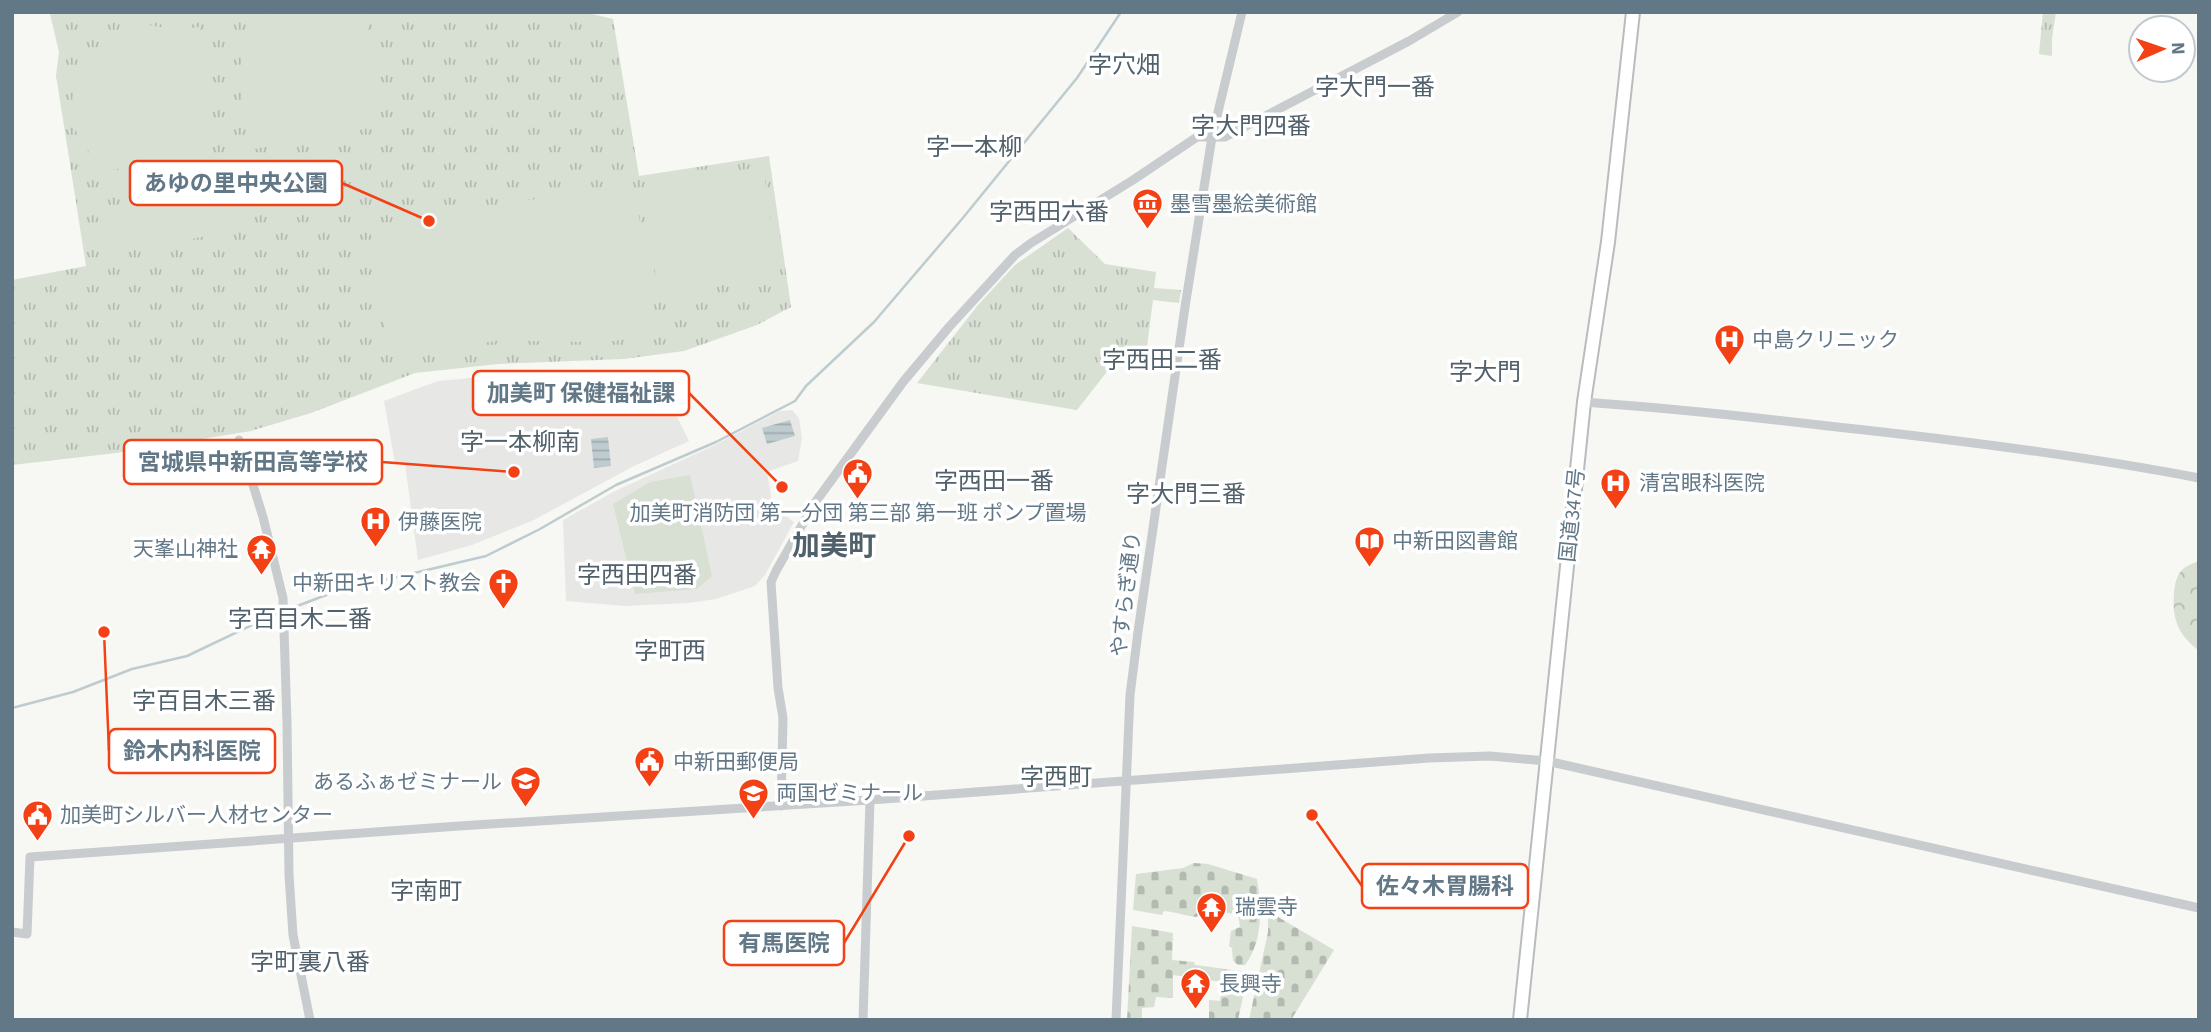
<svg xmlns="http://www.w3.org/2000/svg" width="2211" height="1032" viewBox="0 0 2211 1032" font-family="'Source Sans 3','Noto Sans JP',sans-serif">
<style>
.built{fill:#e7e8e6}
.grass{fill:url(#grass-tufts)}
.forest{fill:url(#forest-crowns)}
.cemetery{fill:url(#cemetery-stones)}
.garden{fill:#d8dfd3}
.water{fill:url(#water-rules)}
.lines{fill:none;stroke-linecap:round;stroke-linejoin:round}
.stream{stroke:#beccd0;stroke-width:2.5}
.highway-casing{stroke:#b8bcbf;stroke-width:16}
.minor{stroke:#c8cccf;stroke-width:9}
.highway{stroke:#fff;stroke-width:12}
.labels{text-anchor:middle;stroke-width:7;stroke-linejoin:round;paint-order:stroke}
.poi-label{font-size:21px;fill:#627887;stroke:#fff;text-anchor:start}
.street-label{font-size:21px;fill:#627887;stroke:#fff}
.quarter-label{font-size:24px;fill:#51616b;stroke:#fff}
.district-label{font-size:28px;font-weight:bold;fill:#51616b;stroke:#fff}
.leader{fill:none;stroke:#f44015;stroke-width:2.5}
.callout-dot{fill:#f44015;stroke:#fff;stroke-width:2.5}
.callout{fill:#fff;stroke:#f44015;stroke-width:2.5}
.callout-label{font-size:23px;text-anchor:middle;font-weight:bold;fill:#627887}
</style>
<defs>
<pattern id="grass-tufts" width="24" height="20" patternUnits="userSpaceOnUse" patternTransform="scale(1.75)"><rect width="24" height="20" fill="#d8dfd3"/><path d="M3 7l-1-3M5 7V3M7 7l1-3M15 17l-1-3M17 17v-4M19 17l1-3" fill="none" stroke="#b3bab1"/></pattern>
<pattern id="forest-crowns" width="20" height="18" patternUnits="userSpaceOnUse" patternTransform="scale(1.75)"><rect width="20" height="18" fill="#d8dfd3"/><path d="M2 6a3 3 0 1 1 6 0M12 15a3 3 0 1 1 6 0" fill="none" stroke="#b3bab1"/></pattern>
<pattern id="cemetery-stones" width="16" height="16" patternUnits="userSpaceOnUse" patternTransform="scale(1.75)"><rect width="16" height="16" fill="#d8dfd3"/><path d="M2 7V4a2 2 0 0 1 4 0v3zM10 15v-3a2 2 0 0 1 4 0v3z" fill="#b3bab1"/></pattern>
<pattern id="water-rules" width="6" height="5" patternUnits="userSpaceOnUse" patternTransform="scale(1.75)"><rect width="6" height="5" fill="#beccd0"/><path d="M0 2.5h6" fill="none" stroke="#9eaaae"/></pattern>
</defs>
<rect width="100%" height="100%" fill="#f7f7f3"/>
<path class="built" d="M515 374 568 378 585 386 626 385 659 381 689 441 634 466 532 521 472 545 418 560 405 464 395 463 384 401 438 381Z
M792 410 799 418 802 438 798 461 767 472 772 501 778 510 794 522 765 575 755 586 716 599 688 603 625 606 566 601 563 520 615 491 713 446 780 411Z"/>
<path class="grass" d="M58 12H584L613 19 639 176 769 156 791 307 757 325 684 351 624 359 498 364 415 373 311 413 251 431 116 453 12 465V280L86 266 56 75 59 52 50 14Z
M2043 12H2056L2052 38V56L2039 54Z
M1068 228 1105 264 1156 272 1154 288 1181 290 1179 303 1153 300 1145 362 1116 360 1077 410 917 383 978 305 1015 265Z"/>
<path class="forest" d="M2199 561V651C2178 634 2172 620 2174 593 2175 584 2176 575 2184 568 2188 565 2194 563 2199 561Z"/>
<path class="cemetery" d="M1194 863 1208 864 1257 879C1262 907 1263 941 1245 965H1238L1233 961 1232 948 1229 946 1231 931 1240 927 1238 914 1227 913 1223 908 1201 909 1197 917C1185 916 1176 912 1164 911L1162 915 1133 910 1136 874 1183 868Z
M1268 911 1334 950 1291 1020H1249L1268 932Z
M1132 926 1173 933 1172 960 1194 962 1195 965 1248 972 1238 1020H1209V1000L1220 1001 1222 982 1173 975V998L1156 997 1154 1007 1142 1008V1020H1127Z"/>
<path class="garden" d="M275 12H365L381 109 370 128 254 149C255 127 250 125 244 106 232 64 245 40 275 12Z
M148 25 178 30 199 27 216 141 208 154 93 173C93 168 93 162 91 157 88 148 81 141 77 133 63 98 80 56 111 37 122 30 135 28 148 25Z
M763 167 778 273 682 293 678 300 660 301 641 193 646 183Z
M633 182 659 334 614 341 563 342 503 340 401 355 388 346 370 228Z
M236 188 243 230 104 254 97 212Z
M690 475 712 576 697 589 635 594 613 504 650 482Z"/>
<path class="water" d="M790 420 795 436 767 444 762 428Z
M608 437 611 466 594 468 591 439Z"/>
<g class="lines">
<path class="stream" d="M12 708 73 692 132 669 187 656 271 616 334 592 486 556 540 529 616 485 716 442 795 401 806 386 874 322 962 219 1077 78 1121 12"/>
<defs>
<path id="highway" d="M1520 1020 1584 402 1608 242 1633 12"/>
</defs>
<use href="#highway" class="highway-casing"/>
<path class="minor" d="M1584 402C1668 408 1753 417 1837 427 1958 440 2079 455 2199 478
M239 440 263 517 283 598 287 723 289 875 293 935 310 1020
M781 806 783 718 778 688 771 582 776 571 814 504 903 382 949 327 1015 255 1031 243 1133 180 1197 137H1225L1409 41 1458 12
M12 932 27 934 30 857 459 826 870 800 1429 758 1490 756 1547 761 2199 908
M863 1020 870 800
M1116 1020 1130 695 1138 632 1185 307 1212 137 1242 12"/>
<use href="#highway" class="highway"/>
</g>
<defs>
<symbol id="museum-pin" viewBox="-11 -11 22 30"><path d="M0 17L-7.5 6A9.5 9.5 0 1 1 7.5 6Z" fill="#f44015" stroke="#fff"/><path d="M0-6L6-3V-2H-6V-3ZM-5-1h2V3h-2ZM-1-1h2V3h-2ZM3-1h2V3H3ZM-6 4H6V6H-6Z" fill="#fff"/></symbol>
<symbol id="hospital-pin" viewBox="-11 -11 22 30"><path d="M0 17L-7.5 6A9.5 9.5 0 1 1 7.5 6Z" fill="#f44015" stroke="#fff"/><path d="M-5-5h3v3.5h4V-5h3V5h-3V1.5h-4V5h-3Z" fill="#fff"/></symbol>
<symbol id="civic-pin" viewBox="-11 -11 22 30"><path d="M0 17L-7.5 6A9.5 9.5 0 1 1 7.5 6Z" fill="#f44015" stroke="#fff"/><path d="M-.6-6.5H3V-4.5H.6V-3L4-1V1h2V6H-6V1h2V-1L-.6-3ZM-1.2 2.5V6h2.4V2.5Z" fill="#fff"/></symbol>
<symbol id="library-pin" viewBox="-11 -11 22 30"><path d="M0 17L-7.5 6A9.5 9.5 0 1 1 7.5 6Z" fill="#f44015" stroke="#fff"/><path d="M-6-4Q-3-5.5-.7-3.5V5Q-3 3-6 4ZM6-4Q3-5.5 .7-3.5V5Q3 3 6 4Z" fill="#fff"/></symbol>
<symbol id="temple-pin" viewBox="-11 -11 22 30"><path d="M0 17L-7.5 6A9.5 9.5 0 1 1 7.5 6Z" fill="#f44015" stroke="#fff"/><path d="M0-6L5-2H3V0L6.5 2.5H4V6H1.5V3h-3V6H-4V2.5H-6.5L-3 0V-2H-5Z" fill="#fff"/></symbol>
<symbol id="church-pin" viewBox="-11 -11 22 30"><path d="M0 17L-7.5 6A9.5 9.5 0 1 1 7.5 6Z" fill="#f44015" stroke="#fff"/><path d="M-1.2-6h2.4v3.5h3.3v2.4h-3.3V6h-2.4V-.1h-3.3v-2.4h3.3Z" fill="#fff"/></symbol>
<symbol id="school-pin" viewBox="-11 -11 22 30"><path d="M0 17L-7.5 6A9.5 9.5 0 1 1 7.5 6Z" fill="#f44015" stroke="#fff"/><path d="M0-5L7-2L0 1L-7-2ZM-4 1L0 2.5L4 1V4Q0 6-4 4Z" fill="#fff"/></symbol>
</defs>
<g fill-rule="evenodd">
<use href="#museum-pin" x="1130" y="186" width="35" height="47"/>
<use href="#hospital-pin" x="1712" y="322" width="35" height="47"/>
<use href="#civic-pin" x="840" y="456" width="35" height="47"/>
<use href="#hospital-pin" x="1598" y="466" width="35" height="47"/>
<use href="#hospital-pin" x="358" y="504" width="35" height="47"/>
<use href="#library-pin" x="1352" y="524" width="35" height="47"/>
<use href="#temple-pin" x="244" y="532" width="35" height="47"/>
<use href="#church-pin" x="486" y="566" width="35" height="47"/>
<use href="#civic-pin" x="632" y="744" width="35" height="47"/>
<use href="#school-pin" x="508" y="764" width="35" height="47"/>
<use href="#school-pin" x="736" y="776" width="35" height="47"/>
<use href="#civic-pin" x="20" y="798" width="35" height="47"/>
<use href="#temple-pin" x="1194" y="890" width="35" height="47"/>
<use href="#temple-pin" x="1178" y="966" width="35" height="47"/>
</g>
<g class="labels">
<g class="poi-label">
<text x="1170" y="211">墨雪墨絵美術館</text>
<text x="1752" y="347">中島クリニック</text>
<text x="1639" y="490">清宮眼科医院</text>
<text x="858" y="520" text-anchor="middle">加美町消防団 第一分団 第三部 第一班 ポンプ置場</text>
<text x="398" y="529">伊藤医院</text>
<text x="1392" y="548">中新田図書館</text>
<text x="238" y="556" text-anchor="end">天峯山神社</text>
<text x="481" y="590" text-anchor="end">中新田キリスト教会</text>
<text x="673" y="769">中新田郵便局</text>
<text x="502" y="789" text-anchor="end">あるふぁゼミナール</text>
<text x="776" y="800">両国ゼミナール</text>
<text x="60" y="822">加美町シルバー人材センター</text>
<text x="1235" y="914">瑞雲寺</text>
<text x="1219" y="991">長興寺</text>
</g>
<g class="street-label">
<text transform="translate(1572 515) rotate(-84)" y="7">国道347号</text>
<text transform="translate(1126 594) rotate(-83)" y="7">やすらぎ通り</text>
</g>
<g class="quarter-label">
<text x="1124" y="73">字穴畑</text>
<text x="1375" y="95">字大門一番</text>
<text x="1251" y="134">字大門四番</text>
<text x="974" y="155">字一本柳</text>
<text x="1049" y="220">字西田六番</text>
<text x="1162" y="368">字西田二番</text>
<text x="1485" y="380">字大門</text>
<text x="520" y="450">字一本柳南</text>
<text x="994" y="489">字西田一番</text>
<text x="1186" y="502">字大門三番</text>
<text x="637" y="583">字西田四番</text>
<text x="300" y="627">字百目木二番</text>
<text x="670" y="659">字町西</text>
<text x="204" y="709">字百目木三番</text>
<text x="1056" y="785">字西町</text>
<text x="426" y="899">字南町</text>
<text x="310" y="970">字町裏八番</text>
</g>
<g class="district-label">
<text x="834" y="555">加美町</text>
</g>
</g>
<path class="leader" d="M429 221L342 183M782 487L689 393M514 472L382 462M104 632L109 751M1312 815L1362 886M909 836L844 943"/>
<g class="callout-dot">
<circle cx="429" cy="221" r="7"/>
<circle cx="782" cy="487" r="7"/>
<circle cx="514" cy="472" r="7"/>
<circle cx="104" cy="632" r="7"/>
<circle cx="1312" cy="815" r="7"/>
<circle cx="909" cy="836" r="7"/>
</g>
<g class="callout">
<rect x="130" y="161" width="212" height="44" rx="7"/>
<rect x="473" y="371" width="216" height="44" rx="7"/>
<rect x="124" y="440" width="258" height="44" rx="7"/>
<rect x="109" y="729" width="166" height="44" rx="7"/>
<rect x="1362" y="864" width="166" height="44" rx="7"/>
<rect x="724" y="921" width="120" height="44" rx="7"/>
</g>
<g class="callout-label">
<text x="236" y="191">あゆの里中央公園</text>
<text x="581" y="401">加美町 保健福祉課</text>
<text x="253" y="470">宮城県中新田高等学校</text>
<text x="192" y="759">鈴木内科医院</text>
<text x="1445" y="894">佐々木胃腸科</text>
<text x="784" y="951">有馬医院</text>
</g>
<rect width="2211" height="1032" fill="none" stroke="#627887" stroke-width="28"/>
<g transform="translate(2162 49) rotate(88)"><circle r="33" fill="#ffffff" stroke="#c0c9cf" stroke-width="2"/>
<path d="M0-5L12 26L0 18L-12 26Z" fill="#f44015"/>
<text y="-10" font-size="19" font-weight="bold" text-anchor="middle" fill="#627887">N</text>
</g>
</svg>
